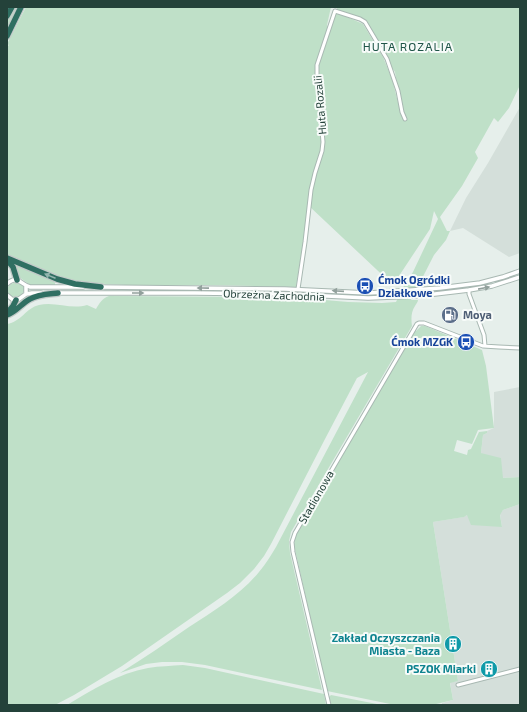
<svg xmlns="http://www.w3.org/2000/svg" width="527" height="712" viewBox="0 0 527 712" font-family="'Exo 2',sans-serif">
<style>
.built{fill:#d4dfda}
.green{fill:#bfe0c8}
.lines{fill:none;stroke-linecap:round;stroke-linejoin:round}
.minor-casing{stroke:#a8b8b2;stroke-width:5}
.tertiary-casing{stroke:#a8b8b2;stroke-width:5.5}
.motorway-casing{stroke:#c2cac8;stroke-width:8}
.minor{stroke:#fff;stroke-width:3}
.tertiary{stroke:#fff;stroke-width:3.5}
.motorway{stroke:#2f6f62;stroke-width:5.5}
.oneway{fill:#93b5ae}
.oneway2{fill:#92a09c}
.labels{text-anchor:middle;stroke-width:4;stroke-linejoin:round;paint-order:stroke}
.street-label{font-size:11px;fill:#24423a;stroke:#f7fbf9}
.transit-label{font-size:11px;font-weight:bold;fill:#164399;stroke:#f7fbf9;text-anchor:start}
.service-label{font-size:11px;font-weight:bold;fill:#4e5e75;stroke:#f7fbf9;text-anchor:start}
.culture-label{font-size:11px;font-weight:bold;fill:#0d838f;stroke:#f7fbf9;text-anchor:end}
.neighbourhood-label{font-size:12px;letter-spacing:1px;fill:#1f5548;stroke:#f7fbf9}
</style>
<rect width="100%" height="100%" fill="#e6efeb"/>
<path class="built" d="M520 107V253L509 257 463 228 450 231 466 198 488 163Z
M520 387V477L502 478 481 453 483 435 487 433V431L494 428V392Z
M520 504V705H442V703L453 700 450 682 458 681 433 522 463 517 467 515 502 527 500 514 503 510Z"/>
<path class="green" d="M14 7H19L7 31V21Z
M26 7H331L327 25 329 31 336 14 343 15 363 24 383 57 392 79 402 118 395 72 392 68 388 58 364 20 339 10 337 9V7H520V85L509 108 498 122 494 118 475 152 478 158 462 186 440 217 447 231H450L446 240 434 255 411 300H418C418 302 416 304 415 306 411 312 411 319 412 326L291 532 289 541 290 553 322 690 205 665 182 662H162L146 664 120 673C144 658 166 643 189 627 214 611 240 595 259 572 266 564 271 555 276 547L368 372 357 378 325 439 271 544 264 556 254 569 240 583 227 593 122 666 74 695 55 705H7V324C21 322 26 308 39 305 55 301 71 310 87 305L96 309C99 304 102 298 109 296L273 297 302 298 348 302 382 303 396 302 402 289 413 272 438 219 434 211 430 229 393 285 309 206 296 287 208 285H126L87 283 64 280 7 256V47L9 45 7 44Z
M9 259 41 276 54 281 55 283V285H30L19 277Z
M17 282 21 284 25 288C24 293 19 300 12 297 12 296 7 292 7 292 7 286 11 283 17 282Z
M421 326H425L482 350 486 366 494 428 478 430 472 444 457 440 454 451 467 455 468 450 471 449 479 432 487 431V433L483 435 481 453 501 458 503 478 520 477V504L503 510 500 515 502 527 471 525 467 515 464 517 433 522 458 681 450 683 453 700 432 705H395L327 691 294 545 295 538 297 533 415 330 416 331Z
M183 665 205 668 324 694 326 705H67C92 690 119 673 148 668 160 666 171 666 183 665Z
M331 695 377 704 382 705H331L329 697Z"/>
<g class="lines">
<defs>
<path id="minor" d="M298 289 305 242 311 190 315 173 322 151 323 142 317 74V65L335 11 360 19 365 22 387 59 398 91 402 112 405 119
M469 290V294L484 335 485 346
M458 685 520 669
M329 705 293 552 292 542 295 533 417 324 419 323H424L483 346 499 347 520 348"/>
<path id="tertiary" d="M7 284C18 274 21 285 30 287H83
M99 287 285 289 368 293 385 292 440 288 480 283 503 277 520 271
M57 293H195L285 294 368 298 418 296 469 290 492 286 520 277
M26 294 32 293H41
M7 295 13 300 19 299 26 294V286"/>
<path id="motorway" d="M7 16 12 7
M7 36 21 7
M7 258 57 279 75 284 101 287
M7 260 13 267 17 280
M7 313 13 306 16 300
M7 315C16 312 22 303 30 299 38 294 49 294 58 293"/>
</defs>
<use href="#minor" class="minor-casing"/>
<use href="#tertiary" class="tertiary-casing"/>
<use href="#motorway" class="motorway-casing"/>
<use href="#minor" class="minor"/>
<use href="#tertiary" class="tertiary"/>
<use href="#motorway" class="motorway"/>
</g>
<defs><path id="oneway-solid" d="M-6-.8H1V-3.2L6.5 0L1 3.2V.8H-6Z"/></defs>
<use class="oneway" href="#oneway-solid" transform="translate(50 276) rotate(-158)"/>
<g class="oneway2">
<use href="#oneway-solid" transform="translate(203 288) rotate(-179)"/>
<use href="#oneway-solid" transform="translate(484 288) rotate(-11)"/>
<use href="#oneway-solid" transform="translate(338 291) rotate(-176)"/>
<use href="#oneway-solid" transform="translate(138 293)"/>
</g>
<defs>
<symbol id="bus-disc" viewBox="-11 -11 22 22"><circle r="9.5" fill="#1a4fb4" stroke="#f7fbf9"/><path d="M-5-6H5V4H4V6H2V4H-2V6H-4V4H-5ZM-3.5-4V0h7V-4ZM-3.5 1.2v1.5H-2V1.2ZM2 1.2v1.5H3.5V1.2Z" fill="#fff"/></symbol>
<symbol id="fuel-disc" viewBox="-11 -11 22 22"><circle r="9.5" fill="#5c6f8a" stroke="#f7fbf9"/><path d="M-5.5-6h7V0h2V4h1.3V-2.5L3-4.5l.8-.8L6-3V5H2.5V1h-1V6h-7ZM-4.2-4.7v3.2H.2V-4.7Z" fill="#fff"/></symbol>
<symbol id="building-disc" viewBox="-11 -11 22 22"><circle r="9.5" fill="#0f9aa8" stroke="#f7fbf9"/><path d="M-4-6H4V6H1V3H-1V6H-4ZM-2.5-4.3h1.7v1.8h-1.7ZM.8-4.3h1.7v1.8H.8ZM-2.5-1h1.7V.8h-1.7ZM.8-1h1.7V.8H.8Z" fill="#fff"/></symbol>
</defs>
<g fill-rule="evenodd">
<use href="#bus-disc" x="355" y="276" width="20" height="20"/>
<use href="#fuel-disc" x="440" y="305" width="20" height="20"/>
<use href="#bus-disc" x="456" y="332" width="20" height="20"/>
<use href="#building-disc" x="443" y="634" width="20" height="20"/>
<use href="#building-disc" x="479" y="659" width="20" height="20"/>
</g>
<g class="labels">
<g class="street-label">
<text transform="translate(320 105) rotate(-95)" y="4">Huta Rozalii</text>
<text transform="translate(274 295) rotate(2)" y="4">Obrzeżna Zachodnia</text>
<text transform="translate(316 497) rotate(-60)" y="4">Stadionowa</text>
</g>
<g class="transit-label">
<text x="378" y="284">Ćmok Ogródki<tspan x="378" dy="13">Działkowe</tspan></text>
<text x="453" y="346" text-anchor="end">Ćmok MZGK</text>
</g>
<g class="service-label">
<text x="463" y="319">Moya</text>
</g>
<g class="culture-label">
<text x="440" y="642">Zakład Oczyszczania<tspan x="440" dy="13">Miasta - Baza</tspan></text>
<text x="476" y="673">PSZOK Miarki</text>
</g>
<g class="neighbourhood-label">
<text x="408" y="51">HUTA ROZALIA</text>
</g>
</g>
<rect width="527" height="712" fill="none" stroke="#24423a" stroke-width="16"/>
</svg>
